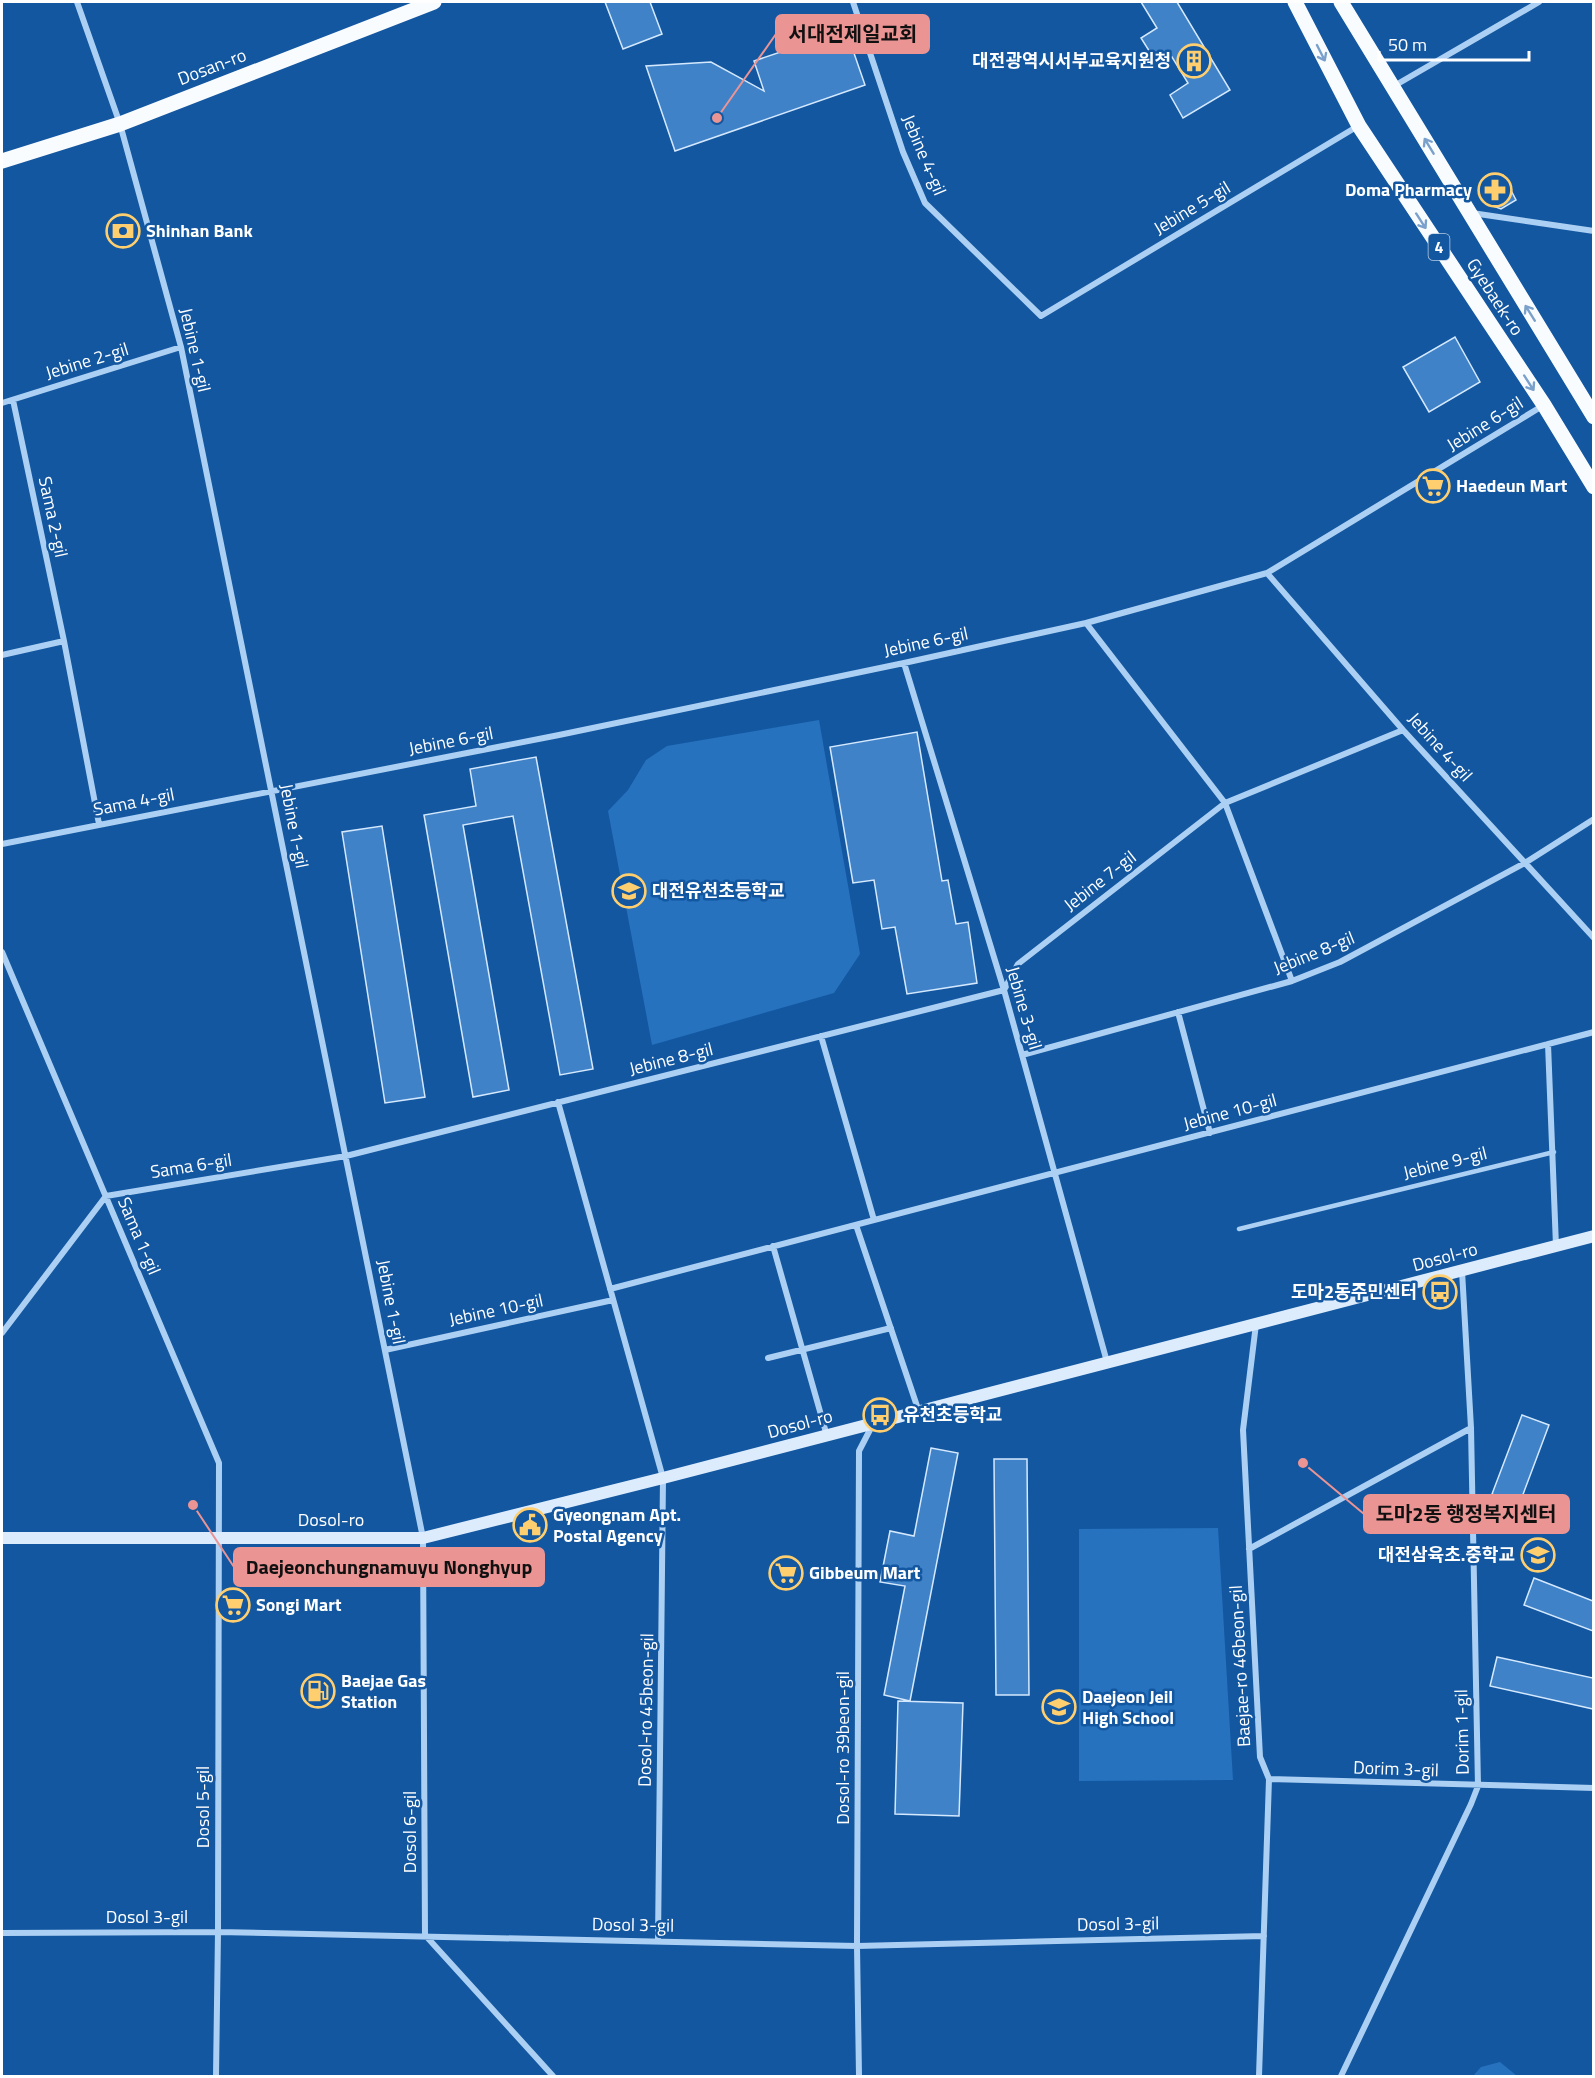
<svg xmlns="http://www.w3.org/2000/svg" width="1595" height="2078" viewBox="0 0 1595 2078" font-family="'Titillium Web','Noto Sans KR',sans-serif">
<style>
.green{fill:#2672be}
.building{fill:#4082c8;stroke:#d5e9fe;stroke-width:1.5}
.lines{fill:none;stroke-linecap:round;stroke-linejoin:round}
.lane{stroke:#acd0f4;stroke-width:4.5}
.street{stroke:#acd0f4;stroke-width:6}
.secondary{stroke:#dcecfd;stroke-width:12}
.primary{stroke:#f9fcff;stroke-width:15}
.oneway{stroke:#7aa1cb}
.labels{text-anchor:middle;stroke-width:5;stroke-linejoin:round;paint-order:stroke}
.shield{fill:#1357a0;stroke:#b8cde2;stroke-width:1.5}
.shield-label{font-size:16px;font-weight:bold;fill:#fff}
.poi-label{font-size:18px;font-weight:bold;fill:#fff;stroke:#1357a0;text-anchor:start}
.street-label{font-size:18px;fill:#fff;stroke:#1357a0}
.leader{fill:none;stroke:#ea9494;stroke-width:2}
.callout-dot{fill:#ea9494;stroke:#1357a0;stroke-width:2}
.callout{fill:#ea9494;stroke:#ea9494;stroke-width:2}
.callout-label{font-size:20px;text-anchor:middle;font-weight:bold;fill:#111}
</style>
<rect width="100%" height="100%" fill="#1357a0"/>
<path class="green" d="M819 720 860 954 834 993 652 1045 608 811 628 790 646 760 667 746Z
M1218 1528 1233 1780 1079 1781V1529Z
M1500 2062 1517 2076H1473L1481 2067Z"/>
<path class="building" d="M605 2H650L662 34 623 49Z
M1141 2H1177L1230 90 1183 118 1170 95 1188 83 1172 57 1158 65 1141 38 1157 28Z
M846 30 865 85 675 151 646 66 711 62 764 91 754 61Z
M1503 175 1516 200 1501 209 1493 206 1483 188Z
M1455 337 1480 382 1429 412 1403 367Z
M917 732 942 881 948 880 956 924 968 922 977 983 907 994 895 927 882 929 874 880 853 883 830 747Z
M536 757 593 1069 560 1075 513 816 463 825 509 1090 473 1097 424 815 476 806 470 769Z
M382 826 425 1097 385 1103 342 832Z
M1522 1415 1549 1425 1519 1505 1492 1494Z
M931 1448 958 1453 910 1701 884 1695 905 1586 880 1582 890 1531 914 1536Z
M994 1459H1027L1029 1695H996Z
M1534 1578 1593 1601V1631L1524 1605Z
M1497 1657 1593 1678V1709L1490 1686Z
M898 1701 963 1703 959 1816 895 1814Z"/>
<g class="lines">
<path class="lane" d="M1239 1229 1554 1152"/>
<path class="street" d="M77 2 120 124 181 347 423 1538 425 1935 553 2076
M853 2 903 152 925 203 1041 316 1358 126
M1394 86 1539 2
M1472 213 1594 231
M13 400 64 641 99 824
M2 403 181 347
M1267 573 1403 730 1594 938
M1086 623 1225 803 1292 981
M2 655 64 641
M904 663 1004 990 1107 1362
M2 844 559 735 904 663 1086 623 1267 573 1544 405
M2 952 219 1463 218 1932 216 2076
M1178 1012 1210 1133
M821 1036 874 1220
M1548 1044 1556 1246
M1022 1055 1292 981 1340 962 1525 863 1594 819
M558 1102 663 1478 658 1941
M856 1225 919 1412
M773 1246 827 1436
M610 1289 1594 1032
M1256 1324 1243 1430 1260 1757 1269 1779 1259 2076
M2 1333 106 1196 346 1156 1004 990 1018 964 1225 803 1403 730
M385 1350 613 1300
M768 1358 891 1328
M1249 1549 1471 1428
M1269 1779 1594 1788
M2 1933 218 1932 857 1946 1264 1936
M859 2076 857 1946 859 1451 873 1424
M1341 2076 1471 1804 1478 1786 1471 1428 1462 1271"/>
<path class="secondary" d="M2 1538H423L663 1478 1594 1236"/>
<path class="primary" d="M1295 2 1359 126 1544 405 1594 487
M1341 2 1594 417
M2 161 120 124 434 2"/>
</g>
<defs><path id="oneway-shaft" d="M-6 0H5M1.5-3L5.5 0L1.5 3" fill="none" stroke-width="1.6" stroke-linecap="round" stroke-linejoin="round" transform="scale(1.5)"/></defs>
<g class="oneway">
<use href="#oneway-shaft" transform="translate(1321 53) rotate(63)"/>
<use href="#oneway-shaft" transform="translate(1429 146) rotate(-121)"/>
<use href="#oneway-shaft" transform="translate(1421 221) rotate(57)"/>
<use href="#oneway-shaft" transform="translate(1530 313) rotate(-122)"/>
<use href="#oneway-shaft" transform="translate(1529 383) rotate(57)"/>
</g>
<defs>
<symbol id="building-ring" viewBox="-11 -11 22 22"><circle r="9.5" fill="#1357a0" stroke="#ffcf6f" stroke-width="1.5"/><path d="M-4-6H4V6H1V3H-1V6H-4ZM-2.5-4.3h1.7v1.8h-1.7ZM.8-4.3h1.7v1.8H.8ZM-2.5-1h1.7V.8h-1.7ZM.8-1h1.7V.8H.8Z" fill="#ffcf6f"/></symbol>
<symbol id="pharmacy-ring" viewBox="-11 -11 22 22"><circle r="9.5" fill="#1357a0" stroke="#ffcf6f" stroke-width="1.5"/><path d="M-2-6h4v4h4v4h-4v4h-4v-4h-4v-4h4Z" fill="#ffcf6f"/></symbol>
<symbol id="bank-ring" viewBox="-11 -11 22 22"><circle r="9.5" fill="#1357a0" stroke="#ffcf6f" stroke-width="1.5"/><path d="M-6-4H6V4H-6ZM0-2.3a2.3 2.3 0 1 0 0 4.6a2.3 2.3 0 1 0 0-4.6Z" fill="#ffcf6f"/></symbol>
<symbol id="supermarket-ring" viewBox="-11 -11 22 22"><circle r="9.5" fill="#1357a0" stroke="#ffcf6f" stroke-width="1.5"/><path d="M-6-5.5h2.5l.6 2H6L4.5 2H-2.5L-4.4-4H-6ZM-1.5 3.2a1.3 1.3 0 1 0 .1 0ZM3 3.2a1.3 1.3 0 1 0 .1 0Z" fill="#ffcf6f"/></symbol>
<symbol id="school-ring" viewBox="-11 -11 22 22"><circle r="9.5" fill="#1357a0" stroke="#ffcf6f" stroke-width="1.5"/><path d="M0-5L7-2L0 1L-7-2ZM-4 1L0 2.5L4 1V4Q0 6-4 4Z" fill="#ffcf6f"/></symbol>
<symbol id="bus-ring" viewBox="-11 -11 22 22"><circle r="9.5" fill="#1357a0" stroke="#ffcf6f" stroke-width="1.5"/><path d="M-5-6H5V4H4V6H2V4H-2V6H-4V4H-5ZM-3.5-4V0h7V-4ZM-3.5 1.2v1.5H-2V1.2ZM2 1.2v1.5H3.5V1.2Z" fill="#ffcf6f"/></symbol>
<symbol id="civic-ring" viewBox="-11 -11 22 22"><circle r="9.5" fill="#1357a0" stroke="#ffcf6f" stroke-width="1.5"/><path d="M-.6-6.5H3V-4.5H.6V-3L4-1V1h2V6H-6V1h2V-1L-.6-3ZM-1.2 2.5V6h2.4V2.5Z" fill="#ffcf6f"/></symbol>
<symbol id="fuel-ring" viewBox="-11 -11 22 22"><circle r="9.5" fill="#1357a0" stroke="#ffcf6f" stroke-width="1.5"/><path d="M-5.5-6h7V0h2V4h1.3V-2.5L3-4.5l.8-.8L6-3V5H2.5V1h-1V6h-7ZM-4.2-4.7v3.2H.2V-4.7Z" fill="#ffcf6f"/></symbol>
</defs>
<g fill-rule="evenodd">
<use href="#building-ring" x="1175" y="42" width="38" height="38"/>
<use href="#pharmacy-ring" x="1476" y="171" width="38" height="38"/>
<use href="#bank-ring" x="104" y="212" width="38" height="38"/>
<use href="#supermarket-ring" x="1414" y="467" width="38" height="38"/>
<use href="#school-ring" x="610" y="872" width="38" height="38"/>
<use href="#bus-ring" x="1421" y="1273" width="38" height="38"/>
<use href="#bus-ring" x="861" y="1396" width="38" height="38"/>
<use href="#civic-ring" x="511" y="1506" width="38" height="38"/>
<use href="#school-ring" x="1519" y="1536" width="38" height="38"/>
<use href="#supermarket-ring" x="767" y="1554" width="38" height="38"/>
<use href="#supermarket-ring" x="214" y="1586" width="38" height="38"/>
<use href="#fuel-ring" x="299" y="1672" width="38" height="38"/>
<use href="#school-ring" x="1040" y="1688" width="38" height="38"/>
</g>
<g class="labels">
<rect class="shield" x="1428.5" y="234" width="21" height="26" rx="4.5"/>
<g class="shield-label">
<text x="1439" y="253">4</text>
</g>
<g class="poi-label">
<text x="1171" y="67" text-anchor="end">대전광역시서부교육지원청</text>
<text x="1472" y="196" text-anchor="end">Doma Pharmacy</text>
<text x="146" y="237">Shinhan Bank</text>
<text x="1456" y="492">Haedeun Mart</text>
<text x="652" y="897">대전유천초등학교</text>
<text x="1417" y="1298" text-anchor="end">도마2동주민센터</text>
<text x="903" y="1421">유천초등학교</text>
<text x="553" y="1521">Gyeongnam Apt.<tspan x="553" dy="21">Postal Agency</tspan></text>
<text x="1515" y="1561" text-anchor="end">대전삼육초.중학교</text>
<text x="809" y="1579">Gibbeum Mart</text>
<text x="256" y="1611">Songi Mart</text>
<text x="341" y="1687">Baejae Gas<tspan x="341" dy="21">Station</tspan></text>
<text x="1082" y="1703">Daejeon Jeil<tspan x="1082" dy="21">High School</tspan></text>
</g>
<g class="street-label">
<text transform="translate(212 67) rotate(-21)" y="6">Dosan-ro</text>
<text transform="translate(924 155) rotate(67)" y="6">Jebine 4-gil</text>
<text transform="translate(1192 208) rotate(-31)" y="6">Jebine 5-gil</text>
<text transform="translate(1495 297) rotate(57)" y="6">Gyebaek-ro</text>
<text transform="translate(195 350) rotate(77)" y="6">Jebine 1-gil</text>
<text transform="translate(87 361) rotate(-17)" y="6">Jebine 2-gil</text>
<text transform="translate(1485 424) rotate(-32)" y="6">Jebine 6-gil</text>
<text transform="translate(53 517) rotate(78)" y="6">Sama 2-gil</text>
<text transform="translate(926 642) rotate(-12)" y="6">Jebine 6-gil</text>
<text transform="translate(451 741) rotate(-11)" y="6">Jebine 6-gil</text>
<text transform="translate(1440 747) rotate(48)" y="6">Jebine 4-gil</text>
<text transform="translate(134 802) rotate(-11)" y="6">Sama 4-gil</text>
<text transform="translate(294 826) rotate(79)" y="6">Jebine 1-gil</text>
<text transform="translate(1100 881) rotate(-38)" y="6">Jebine 7-gil</text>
<text transform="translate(1314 953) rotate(-22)" y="6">Jebine 8-gil</text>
<text transform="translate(1024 1008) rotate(74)" y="6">Jebine 3-gil</text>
<text transform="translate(671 1059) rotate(-14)" y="6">Jebine 8-gil</text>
<text transform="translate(1230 1112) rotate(-15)" y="6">Jebine 10-gil</text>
<text transform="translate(1445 1163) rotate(-14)" y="6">Jebine 9-gil</text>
<text transform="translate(191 1166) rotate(-9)" y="6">Sama 6-gil</text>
<text transform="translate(139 1236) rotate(67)" y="6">Sama 1-gil</text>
<text transform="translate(1445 1257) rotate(-15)" y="6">Dosol-ro</text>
<text transform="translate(391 1302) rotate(79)" y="6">Jebine 1-gil</text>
<text transform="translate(496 1310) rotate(-12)" y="6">Jebine 10-gil</text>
<text transform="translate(800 1424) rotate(-15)" y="6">Dosol-ro</text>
<text x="331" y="1526">Dosol-ro</text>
<text transform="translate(1240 1666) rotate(-93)" y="6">Baejae-ro 46beon-gil</text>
<text transform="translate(646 1710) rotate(-89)" y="6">Dosol-ro 45beon-gil</text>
<text transform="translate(1462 1732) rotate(-91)" y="6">Dorim 1-gil</text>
<text transform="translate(843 1748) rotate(-90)" y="6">Dosol-ro 39beon-gil</text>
<text transform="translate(1396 1769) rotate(2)" y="6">Dorim 3-gil</text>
<text transform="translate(203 1807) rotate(-90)" y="6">Dosol 5-gil</text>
<text transform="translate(410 1832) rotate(-90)" y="6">Dosol 6-gil</text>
<text x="147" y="1923">Dosol 3-gil</text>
<text transform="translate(1118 1924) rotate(-1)" y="6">Dosol 3-gil</text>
<text transform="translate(633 1925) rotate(1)" y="6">Dosol 3-gil</text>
</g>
</g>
<path class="leader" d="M717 118L776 34M1303 1463L1364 1514M193 1505L234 1567"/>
<g class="callout-dot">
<circle cx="717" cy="118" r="6"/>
<circle cx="1303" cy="1463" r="6"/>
<circle cx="193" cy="1505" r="6"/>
</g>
<g class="callout">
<rect x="776" y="15" width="153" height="38" rx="6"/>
<rect x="1364" y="1495" width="205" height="38" rx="6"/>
<rect x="234" y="1548" width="310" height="38" rx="6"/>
</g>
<g class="callout-label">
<text x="853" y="41">서대전제일교회</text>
<text x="1466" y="1521">도마2동 행정복지센터</text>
<text x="389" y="1574">Daejeonchungnamuyu Nonghyup</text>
</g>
<rect width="1595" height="2078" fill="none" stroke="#ffffff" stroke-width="6"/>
<path d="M1379 51v9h150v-9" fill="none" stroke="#ffffff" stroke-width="3"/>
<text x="1388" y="51" font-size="18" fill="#ffffff" stroke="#1357a0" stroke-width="4.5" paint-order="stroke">50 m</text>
</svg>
